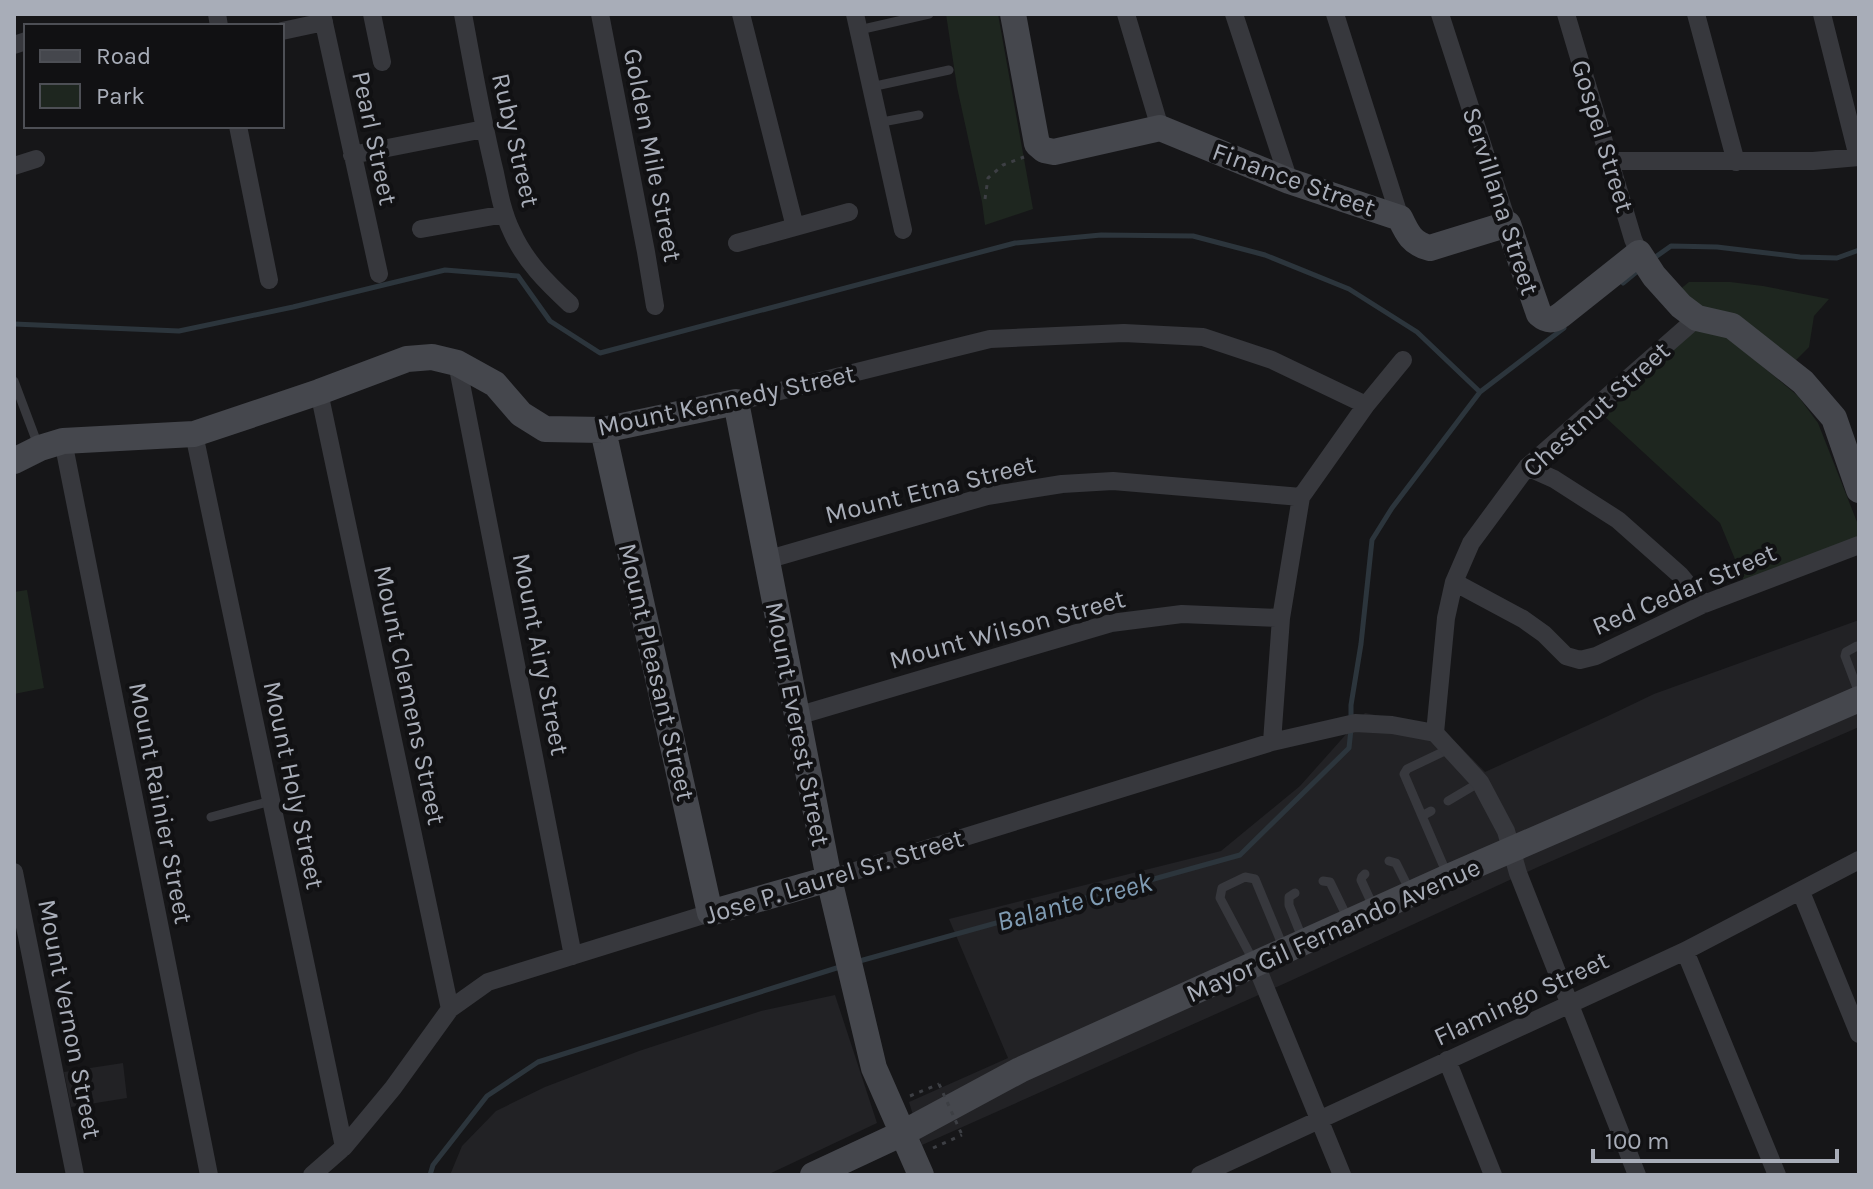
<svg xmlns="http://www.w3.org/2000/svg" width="1873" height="1189" viewBox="0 0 1873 1189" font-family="Karla,sans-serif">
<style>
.built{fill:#222225}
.green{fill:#1e261f}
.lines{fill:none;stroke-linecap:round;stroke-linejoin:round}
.stream{stroke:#2c353c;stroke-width:5}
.path{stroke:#3d3f44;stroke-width:3;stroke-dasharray:4 6;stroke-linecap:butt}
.lane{stroke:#37383d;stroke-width:9}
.street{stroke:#37383d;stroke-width:18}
.secondary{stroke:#45474d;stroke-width:26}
.path-bridge{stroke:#3d3f44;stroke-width:3;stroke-dasharray:4 6;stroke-linecap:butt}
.labels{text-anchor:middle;stroke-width:8;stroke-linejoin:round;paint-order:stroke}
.street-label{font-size:26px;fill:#a8adb8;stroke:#111113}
.water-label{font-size:28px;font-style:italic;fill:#7f9bb3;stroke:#111113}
</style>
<rect width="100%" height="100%" fill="#161618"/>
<path class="built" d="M1859 620V727L1538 867 1290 981 922 1145 909 1102 1008 1058 949 919 1221 851 1300 786 1365 713 1442 728 1485 772 1606 717 1654 694Z
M835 995 877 1123 767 1175H450L462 1146 496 1111 545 1087 639 1051 761 1011Z
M123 1063 127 1098 71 1107 64 1072Z"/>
<path class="green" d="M946 14H998L1033 209 985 225 982 202 957 87Z
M1689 282H1730L1763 286 1829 299 1814 316 1809 347 1790 366 1700 314 1678 291Z
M1691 325 1720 331 1798 396 1818 423 1859 527V537L1744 581 1720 523 1604 416Z
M27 590 44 688 14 694V592Z"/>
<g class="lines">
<path class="stream" d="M1654 258 1671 246 1717 247 1800 257 1837 258 1859 250
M1623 283 1640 269
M14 324 179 331 293 307 445 270 518 276 550 321 600 353 1015 243 1101 235 1193 236 1265 255 1349 289 1417 332 1480 392
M1351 719V705L1361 644 1372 540 1392 508 1480 392 1564 328
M856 962 1240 855 1349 748 1351 729
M430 1175 433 1165 487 1096 538 1062 843 966"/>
<path class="path" d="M985 199 988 178 1003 165 1024 157
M910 1096 939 1084
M933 1148 962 1135"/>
<path class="lane" d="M859 30 929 14
M871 87 949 70
M877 123 919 115
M14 381 38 445
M1857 646 1846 652 1845 656 1859 693
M1448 801 1480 782
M1431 811 1422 816 1447 874
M1422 816 1404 774 1407 769 1449 749
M211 817 271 801
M1389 861 1396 863 1410 891
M1365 874 1362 877 1361 880 1373 906
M1323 881 1330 882 1348 919
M1295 893 1289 897V905L1303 940
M1254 962 1220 898 1222 888 1245 877 1255 879 1284 949"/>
<path class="street" d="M217 14 219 26
M322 14 379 274
M372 14 382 62
M463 14C473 67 482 120 495 173 499 193 503 214 512 232 525 261 547 283 570 304
M600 14 646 252 655 306
M741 14 795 227
M855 14 903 230
M1126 14 1160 128
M1234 14 1289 181
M1335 14 1400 218
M1440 14 1508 224
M1566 14 1633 239 1639 253
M1696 14 1736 162
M1822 14 1858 157
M282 31 324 22
M14 45 26 41
M238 126 269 280
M352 155 484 129
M1610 161H1813L1859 157
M14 166 36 159
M421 229 505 214
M737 243 849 212
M457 363 573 956
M319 392 450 1009
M736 402 990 339 1124 333 1203 337 1272 360 1366 405
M194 434 344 1147
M63 441 209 1175
M1527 467 1554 479 1618 520 1680 575 1704 604
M766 560 987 496 1062 484 1113 481 1301 497
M1454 582 1523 619 1544 634 1566 656 1580 660 1596 656 1704 604 1859 545
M797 716 1111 623 1182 614 1281 618
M1272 742 1281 618 1301 497 1366 405 1403 360
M14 872 75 1175
M829 879 1272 742 1355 723 1392 725 1435 733
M1801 892 1859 1034
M1685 951 1777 1175
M1256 965 1342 1175
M1447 1060 1493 1175
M312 1175 344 1147 393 1088 450 1009 488 982 710 913
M1200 1175 1685 951 1859 860
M1637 1175 1518 873 1506 831 1480 782 1435 733 1446 618 1454 582 1471 543 1527 467 1697 318"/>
<path class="secondary" d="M1013 14 1037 144 1044 150 1054 152 1160 128 1289 181 1400 218C1407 233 1412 244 1430 248L1508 224 1539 314C1547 321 1553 321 1561 315L1639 253 1654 276 1681 306 1697 318 1732 326 1803 382 1834 418 1859 490
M603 430 710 913 829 879
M14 461 40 448 63 441 194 434 319 392 407 359 432 357 457 363 495 384 521 414 545 429 603 430 736 402 829 879 874 1068 921 1175
M813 1175 903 1133 1020 1070 1448 877 1859 699"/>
<path class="path-bridge" d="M939 1084 962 1135"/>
</g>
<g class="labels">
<g class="street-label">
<text transform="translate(1603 136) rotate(73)" y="9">Gospel Street</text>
<text transform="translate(375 138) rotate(78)" y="9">Pearl Street</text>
<text transform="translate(516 140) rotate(77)" y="9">Ruby Street</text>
<text transform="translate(653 155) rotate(79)" y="9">Golden Mile Street</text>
<text transform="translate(1294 179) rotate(20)" y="9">Finance Street</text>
<text transform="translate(1501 201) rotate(72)" y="9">Servillana Street</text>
<text transform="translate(726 400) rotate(-12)" y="9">Mount Kennedy Street</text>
<text transform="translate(1596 409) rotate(-42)" y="9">Chestnut Street</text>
<text transform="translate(930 489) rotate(-14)" y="9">Mount Etna Street</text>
<text transform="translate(1684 589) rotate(-23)" y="9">Red Cedar Street</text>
<text transform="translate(1007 629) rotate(-15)" y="9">Mount Wilson Street</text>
<text transform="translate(541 654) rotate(79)" y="9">Mount Airy Street</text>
<text transform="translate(657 672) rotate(77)" y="9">Mount Pleasant Street</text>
<text transform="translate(410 695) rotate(78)" y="9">Mount Clemens Street</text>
<text transform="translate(798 724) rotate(79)" y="9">Mount Everest Street</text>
<text transform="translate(294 785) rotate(78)" y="9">Mount Holy Street</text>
<text transform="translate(161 803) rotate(79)" y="9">Mount Rainier Street</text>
<text transform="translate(834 876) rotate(-17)" y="9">Jose P. Laurel Sr. Street</text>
<text transform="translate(1333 930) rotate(-24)" y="9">Mayor Gil Fernando Avenue</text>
<text transform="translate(1521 998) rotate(-25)" y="9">Flamingo Street</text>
<text transform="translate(70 1019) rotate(79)" y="9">Mount Vernon Street</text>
</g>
<g class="water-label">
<text transform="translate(1074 901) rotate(-15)" y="10">Balante Creek</text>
</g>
</g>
<rect width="1873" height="1189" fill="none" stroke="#a8adb8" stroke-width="32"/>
<rect x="24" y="24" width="260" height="104" fill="#111113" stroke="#4d4f55" stroke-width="2"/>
<rect x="40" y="50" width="40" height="12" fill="#45474d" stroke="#4d4f55" stroke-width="2"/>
<text x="96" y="64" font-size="24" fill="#a8adb8">Road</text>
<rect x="40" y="84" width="40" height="24" fill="#1e261f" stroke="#4d4f55" stroke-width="2"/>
<text x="96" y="104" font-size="24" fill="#a8adb8">Park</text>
<path d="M1593 1149v12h244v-12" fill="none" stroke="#a8adb8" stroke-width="4"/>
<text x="1605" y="1149" font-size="24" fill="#a8adb8" stroke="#111113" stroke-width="6" paint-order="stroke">100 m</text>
</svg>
